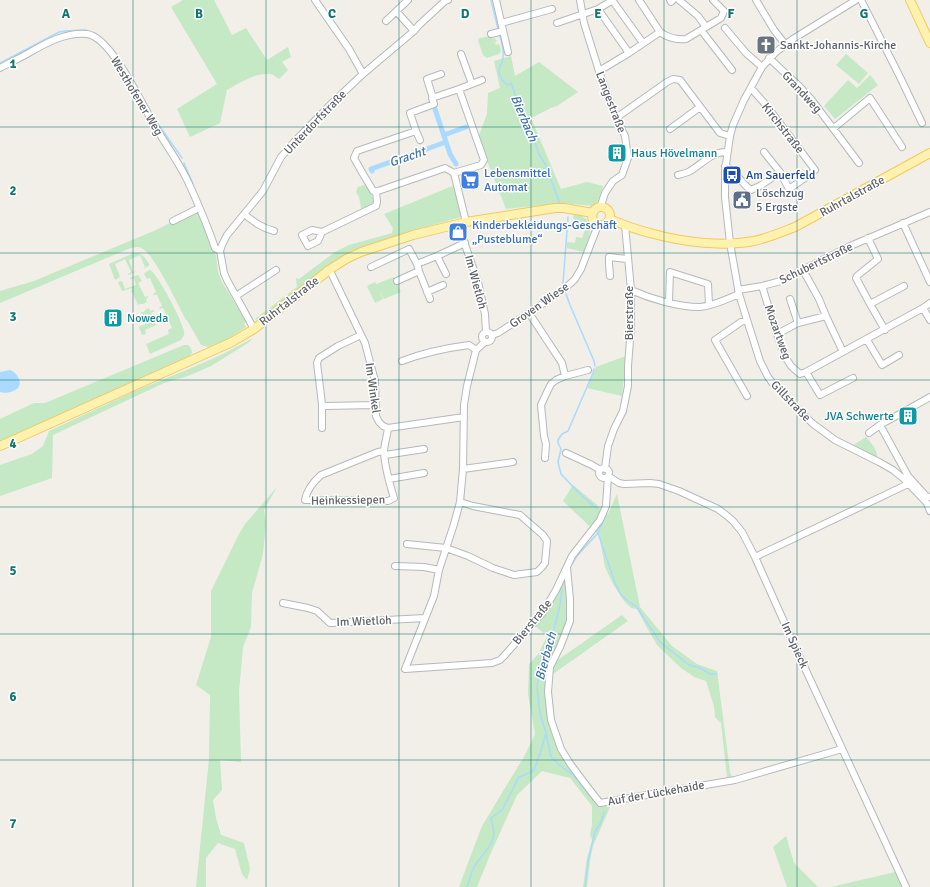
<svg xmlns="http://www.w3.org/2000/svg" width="930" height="887" viewBox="0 0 930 887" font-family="Signika,sans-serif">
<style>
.green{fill:#c5e8c5}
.water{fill:#aadaff}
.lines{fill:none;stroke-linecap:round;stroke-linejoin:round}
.stream{stroke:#aadaff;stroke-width:1.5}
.canal{stroke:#aadaff;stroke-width:5}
.minor-casing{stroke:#b5b8bc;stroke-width:8}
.major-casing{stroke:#f2c960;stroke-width:10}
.minor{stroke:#fff;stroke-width:6}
.major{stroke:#fff2af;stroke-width:8}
.grid{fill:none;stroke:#0f766e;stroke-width:1;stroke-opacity:0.55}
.labels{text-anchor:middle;stroke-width:3;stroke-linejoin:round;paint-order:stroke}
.worship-label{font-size:12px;fill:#5b616d;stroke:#fff;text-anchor:start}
.street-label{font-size:12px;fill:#5f6368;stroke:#fff}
.culture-label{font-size:12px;fill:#0d838f;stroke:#fff;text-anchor:start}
.shop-label{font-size:12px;fill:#366cbe;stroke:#fff;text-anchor:start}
.transit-label{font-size:12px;fill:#164399;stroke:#fff;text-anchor:start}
.service-label{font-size:12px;fill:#4e5e75;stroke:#fff;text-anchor:start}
.water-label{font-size:13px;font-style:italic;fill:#4174aa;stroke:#fff}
.grid-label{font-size:13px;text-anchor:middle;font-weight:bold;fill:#0f766e;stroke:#fff;stroke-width:3;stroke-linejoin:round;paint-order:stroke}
</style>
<rect width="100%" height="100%" fill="#f1efe8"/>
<path class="green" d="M183 0H214L232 35 246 28 267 60 288 47 291 57 282 62 288 70 279 79C276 77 274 75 271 74 257 72 239 83 227 90L220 123 190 137 177 109 217 84 171 7Z
M490 36 497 40 495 43 496 45 499 44 501 51 499 54 487 58 483 55 478 40 480 38Z
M846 54 868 73 859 84 836 65Z
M511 56 515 76 539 62 578 92 557 106 551 108 531 118 561 189 587 182 603 186C601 193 599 201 594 206L562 203 506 209 478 138 487 114 488 93 500 88 494 61Z
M870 75 878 85 835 119 824 106 848 80 857 88Z
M367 184 374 202C372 207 366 209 361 208L359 197 356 192 357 189 358 187Z
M455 185 462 215 461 217 407 232 353 250 335 261 286 298 256 320 255 319 297 287 296 278 299 279 335 252 349 245 392 233 393 228 384 214Z
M196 210 198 211 216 256 218 272 222 282 246 322 244 324 246 327 226 340 208 347 201 345 187 320H186C180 308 153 253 143 249 138 246 134 247 128 249L0 303V291L34 281 156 230Z
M574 214C599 219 589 235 584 252L567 248V242L575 243 576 237 582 238 587 224 573 219Z
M134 253C142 252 145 258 149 264V266L142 269 145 267 140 255 129 260 133 272 137 271 129 275 128 274 131 272 125 259 115 264 120 277 115 280 109 264Z
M150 270C158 274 182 321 184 331 185 335 183 337 181 340L150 354 146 344 169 334 168 330 172 328 163 308 159 309 160 307 162 306 157 295H154L153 294 156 292 150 278 147 279 144 274 146 272Z
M138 275 142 281 138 283 145 297 148 296V297L146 299 147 302 143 304H140L138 305 131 290 133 289 132 288 122 291 118 282 122 281 125 289 136 285 134 278 130 279V278Z
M394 277 401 292 384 299 379 291 383 299 375 303 367 286 375 282 376 284Z
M149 308 150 311 153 310 155 311 151 313 156 325 145 330 146 334 142 335 139 327 145 324 141 312H144L145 310Z
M253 338 248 343 211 366 188 376 164 383 53 435 52 478 0 496V465L32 454 43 446 49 431 135 391 189 369 221 355Z
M184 345H188L191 348 192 353 187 358 0 441V419L34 403H45Z
M626 356 622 396 587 388 596 367Z
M866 437C871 443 878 450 877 458L852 446Z
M573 485 608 514 617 494 640 607 672 646 697 664 717 671 730 772 732 777H727L721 723 715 717 714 706 706 681 694 677 681 668 657 645 646 626 637 609 631 608 624 601 613 584 605 567 599 535 563 501Z
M277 487 264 510 266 524 263 554 252 593 251 627 243 647 239 691 241 762 220 760 222 790 213 800 216 818 221 835 244 843 250 869 247 880 242 874 235 849 218 843 206 858V887H196L209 759 210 695 196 685 211 637V591L238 536 245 524Z
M563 580 567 582 568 621 548 667 547 692 559 748 595 798 603 806 610 807 593 846 590 861 587 887H583L587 858 592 840 590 834 592 825V806L570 778 542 771 517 795 490 855 477 887H459L482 826 525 755 535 734 528 694 529 664 539 653 547 636 535 626 551 604Z
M622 615 628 621 553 674 555 662Z
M786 836 794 863 818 887H787L773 847Z
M895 872 902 887H831Z"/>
<path class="water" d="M10 370C16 372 23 381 18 388 14 392 5 394 0 392V372Z"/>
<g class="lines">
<path class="stream" d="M491 0 498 29
M500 36C502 43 504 51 503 58 503 62 499 66 499 70 499 76 503 83 508 85L511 83C514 91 517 97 517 105L519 106C525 122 534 137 539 154 541 157 546 165 547 168 549 174 545 170 550 174V177L560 204
M0 63 59 32 65 31 86 30
M146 105 158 124 182 158
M184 163 193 184
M563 284 568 217
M566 294 570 305 594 361 595 366
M594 369 593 373 568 431 562 434 558 440V443L561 449 558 462 561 474 579 493 597 509
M598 533 615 583 621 595 629 602 636 606 660 642 689 665 700 668 710 674H717
M572 564 577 556 598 533 604 519V517
M546 733 551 757 557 763 575 777 590 796
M467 887C470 881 470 875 473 869 478 858 493 847 494 834 494 828 492 824 491 818L502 810 513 789 517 780 519 777 529 773 534 770 540 754 546 733 540 714 537 687 540 667 551 639 559 610 562 589
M585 887 588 861 595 832 601 822 604 812"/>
<path class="canal" d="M435 109 450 154 456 164
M444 135 466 127
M372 171 371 169 446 142"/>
<defs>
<path id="minor" d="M315 0 349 49 363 74
M496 0 508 52
M580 0 584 23 599 71 616 118 625 136 628 158 622 175 613 181 605 193 600 208
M612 0 643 43
M639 0 660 32C668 38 676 40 686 39L721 18 724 11 713 0
M670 0 671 2 673 0
M679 0 698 16 706 27
M756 0 774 30 785 44
M856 0 793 39 776 52 762 67 744 100 733 125 730 136 725 171V197L730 243 739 294 747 320 760 361 768 377 774 385 812 423 835 440 879 462 893 470 904 479 927 503 930 511
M861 0 900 77 922 123
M598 9 629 53 599 71
M397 12 414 31
M386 21 408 0
M501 23 552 9
M557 23 598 9 613 0
M725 28 746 53 762 67
M701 30 732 70
M491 34 503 31
M629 53 660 32
M461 54 472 84
M769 58 800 87 811 99 859 163
M0 68C9 63 18 59 27 54 46 43 65 32 87 34 111 37 141 102 153 123 165 144 180 163 190 186 199 206 208 227 215 248L220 251
M751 88 766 105 815 170
M459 89 482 80
M433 98 427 79 441 74
M616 118 667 82 673 79 680 80 717 129 720 133 730 136
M834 128 870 98 902 147
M670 129 700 107
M416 131 420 140
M764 152 780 172
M725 166C737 171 741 184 751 190L760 186 780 172 789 189 812 173
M454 173 481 165 484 160 459 89 432 98 434 104 410 113 416 131 357 151 354 158 363 174 372 189 373 191H378L445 168 454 173 466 222
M678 175C682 174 687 173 690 171 702 164 713 151 727 152
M244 214C254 222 262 228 274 231
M173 221 199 208
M903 223 930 282
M322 232 318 241 308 246 302 235 312 230 322 232 376 206 377 202 376 191
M461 233 478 282 485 314 486 332
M868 238 878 259 857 276 856 278 870 304 885 330
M437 256 446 274
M417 264 419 271 430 299
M371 267 409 249 417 264 437 256 465 243
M332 275 365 343 375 381 376 416 379 422 383 426 388 428 395 427 464 417
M610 276 609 264V257L627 259
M397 281 419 271
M762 286 777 334 786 358 791 366 800 374 806 372 923 308 930 303
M631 290C651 299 678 307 700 307 713 306 727 299 739 294
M738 290 762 286 781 281 848 247 930 212
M427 292 443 285
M236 296 276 270
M790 299 798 323 826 316 819 299 803 270
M669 302 670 272 708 284 709 305
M870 304 904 286
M923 308 930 320
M529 313 562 363 565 376
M826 316 843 352
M747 320 741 322 715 340 747 396
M254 329 227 280 224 273 220 251 222 245 227 235 263 191 281 157 294 142 331 104 363 74 414 31 419 25 445 1 448 0
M482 337a5 5 0 1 1 10 0a5 5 0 1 1-10 0Z
M777 334 798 323
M361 335 338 346 319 358 317 363 322 404 325 406 375 405
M492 335 498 333 529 313 560 292 571 283 575 279 581 269 598 225
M867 340 882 365 899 355
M485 342 476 350 467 386 464 405 463 469 460 502 454 524 439 570 434 596 405 669 492 663 500 660 504 656 543 612 556 590 572 556 600 520 606 506 608 476 619 483 624 484 650 483 659 484 679 491 718 509 726 515 733 521 742 532 755 557 797 651 906 887
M402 361C423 353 446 348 469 345L476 350
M806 372 820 395 853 378
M322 404V428
M880 425 908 476 926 496 930 497
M869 433 880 425 930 397
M384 451 378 452 321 475C313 482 307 489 305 500L388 501 394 498C390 485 384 463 384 450 385 443 387 435 388 428
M566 453 592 465 600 470
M385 455 424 449
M545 458 546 444 544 436 541 405 547 392 551 384 556 380 565 376 588 370
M599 473a5 5 0 1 1 10 0a5 5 0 1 1-10 0Z
M463 469 513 462
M605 469 608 446 614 429 623 411 628 386V366L631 327V290L625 225
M389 479 424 473
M407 544 446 548 468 556 493 568 514 575 537 572 542 567 545 563 547 541 543 535 520 515 473 506 460 502
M755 557 908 484
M395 566 424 567 439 570
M567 568 570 599V621L560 647 550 667 548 692 551 720 561 749 571 765 586 785 600 803 735 780 842 749
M283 603 308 608 317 611 330 623 425 618"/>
<path id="major" d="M910 0 930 43
M592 216a9 9 0 1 1 18 0a9 9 0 1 1-18 0Z
M609 219C622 224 636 230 650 233 682 242 721 247 754 241 768 238 782 232 795 227L930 153
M0 446 232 342 254 329 329 270 346 259 361 252 413 235 466 222 555 208H564L593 213"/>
</defs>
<use href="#minor" class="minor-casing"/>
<use href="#major" class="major-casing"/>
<use href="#minor" class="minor"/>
<use href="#major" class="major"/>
</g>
<path class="grid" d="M133 0V887M266 0V887M399 0V887M531 0V887M664 0V887M797 0V887M0 127H930M0 253H930M0 380H930M0 507H930M0 634H930M0 760H930"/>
<defs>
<symbol id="church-square" viewBox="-11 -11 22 22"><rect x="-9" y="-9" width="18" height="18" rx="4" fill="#6b7280" stroke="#fff"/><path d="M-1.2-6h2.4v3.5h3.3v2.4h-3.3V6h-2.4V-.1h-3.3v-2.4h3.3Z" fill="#fff"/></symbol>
<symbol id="building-square" viewBox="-11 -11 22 22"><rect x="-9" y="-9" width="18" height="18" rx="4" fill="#0f9aa8" stroke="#fff"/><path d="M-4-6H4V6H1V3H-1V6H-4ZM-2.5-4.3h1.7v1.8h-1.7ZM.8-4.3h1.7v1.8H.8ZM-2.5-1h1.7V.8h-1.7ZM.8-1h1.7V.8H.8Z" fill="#fff"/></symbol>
<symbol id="bus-square" viewBox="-11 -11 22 22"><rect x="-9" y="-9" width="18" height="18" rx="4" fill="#1a4fb4" stroke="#fff"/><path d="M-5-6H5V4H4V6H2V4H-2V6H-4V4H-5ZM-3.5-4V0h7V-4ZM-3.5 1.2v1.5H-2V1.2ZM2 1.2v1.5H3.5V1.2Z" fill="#fff"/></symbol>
<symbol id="supermarket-square" viewBox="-11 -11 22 22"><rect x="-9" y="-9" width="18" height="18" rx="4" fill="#3f7fe0" stroke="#fff"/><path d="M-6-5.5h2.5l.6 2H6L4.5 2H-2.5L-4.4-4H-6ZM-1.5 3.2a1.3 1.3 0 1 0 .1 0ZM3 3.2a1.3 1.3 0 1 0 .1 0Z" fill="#fff"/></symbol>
<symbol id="civic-square" viewBox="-11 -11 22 22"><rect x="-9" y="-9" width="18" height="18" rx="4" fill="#5c6f8a" stroke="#fff"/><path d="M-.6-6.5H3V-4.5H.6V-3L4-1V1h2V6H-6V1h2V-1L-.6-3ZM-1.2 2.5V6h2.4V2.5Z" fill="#fff"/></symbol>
<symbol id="shop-square" viewBox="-11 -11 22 22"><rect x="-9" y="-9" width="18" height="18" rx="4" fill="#3f7fe0" stroke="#fff"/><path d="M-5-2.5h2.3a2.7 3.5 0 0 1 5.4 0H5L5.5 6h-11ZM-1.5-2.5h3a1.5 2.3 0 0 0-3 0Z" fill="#fff"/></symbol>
</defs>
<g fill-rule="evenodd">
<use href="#church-square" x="755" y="34" width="22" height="22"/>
<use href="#building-square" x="606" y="142" width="22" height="22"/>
<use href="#bus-square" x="721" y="164" width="22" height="22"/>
<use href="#supermarket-square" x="459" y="169" width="22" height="22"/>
<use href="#civic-square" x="731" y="189" width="22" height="22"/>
<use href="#shop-square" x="447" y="221" width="22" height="22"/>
<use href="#building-square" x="102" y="307" width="22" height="22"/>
<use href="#building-square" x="897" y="405" width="22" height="22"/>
</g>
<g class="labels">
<g class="worship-label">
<text x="780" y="49">Sankt-Johannis-Kirche</text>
</g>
<g class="street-label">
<text transform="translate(802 92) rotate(47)" y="4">Grandweg</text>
<text transform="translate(137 96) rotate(59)" y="4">Westhofener Weg</text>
<text transform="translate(611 102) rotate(69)" y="4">Langestraße</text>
<text transform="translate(315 122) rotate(-46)" y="4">Unterdorfstraße</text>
<text transform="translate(783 128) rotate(52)" y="4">Kirchstraße</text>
<text transform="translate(852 196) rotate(-29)" y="4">Ruhrtalstraße</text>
<text transform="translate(816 263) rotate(-26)" y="4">Schubertstraße</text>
<text transform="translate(476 282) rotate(75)" y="4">Im Wietloh</text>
<text transform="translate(289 301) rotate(-38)" y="4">Ruhrtalstraße</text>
<text transform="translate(539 305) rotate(-35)" y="4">Groven Wiese</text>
<text transform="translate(629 313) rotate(-90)" y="4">Bierstraße</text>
<text transform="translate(778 332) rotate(70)" y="4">Mozartweg</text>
<text transform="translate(373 388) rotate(82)" y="4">Im Winkel</text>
<text transform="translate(791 401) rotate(46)" y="4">Gillstraße</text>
<text transform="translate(348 500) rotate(-1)" y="4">Heinkessiepen</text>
<text transform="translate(364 621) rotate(-2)" y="4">Im Wietloh</text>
<text transform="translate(532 622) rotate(-51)" y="4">Bierstraße</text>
<text transform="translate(795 645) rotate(66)" y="4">Im Spieck</text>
<text transform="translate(656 793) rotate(-10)" y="4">Auf der Lückehaide</text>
</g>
<g class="culture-label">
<text x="631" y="157">Haus Hövelmann</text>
<text x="127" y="322">Noweda</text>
<text x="894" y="420" text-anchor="end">JVA Schwerte</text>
</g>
<g class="shop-label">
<text x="484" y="177">Lebensmittel<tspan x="484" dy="14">Automat</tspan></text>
<text x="472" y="229">Kinderbekleidungs-Geschäft<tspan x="472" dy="14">„Pusteblume“</tspan></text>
</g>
<g class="transit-label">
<text x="746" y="179">Am Sauerfeld</text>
</g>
<g class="service-label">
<text x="756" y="197">Löschzug<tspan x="756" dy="14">5 Ergste</tspan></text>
</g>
<g class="water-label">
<text transform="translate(525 118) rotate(67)" y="5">Bierbach</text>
<text transform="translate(407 156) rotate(-19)" y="5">Gracht</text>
<text transform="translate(545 656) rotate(-75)" y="5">Bierbach</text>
</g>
</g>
<g class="grid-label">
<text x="66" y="18">A</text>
<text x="199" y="18">B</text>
<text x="332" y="18">C</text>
<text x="465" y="18">D</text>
<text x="598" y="18">E</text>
<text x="731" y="18">F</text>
<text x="864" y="18">G</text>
<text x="13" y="68">1</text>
<text x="13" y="195">2</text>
<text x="13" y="321">3</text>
<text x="13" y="448">4</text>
<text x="13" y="575">5</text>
<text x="13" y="701">6</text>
<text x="13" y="828">7</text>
</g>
</svg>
